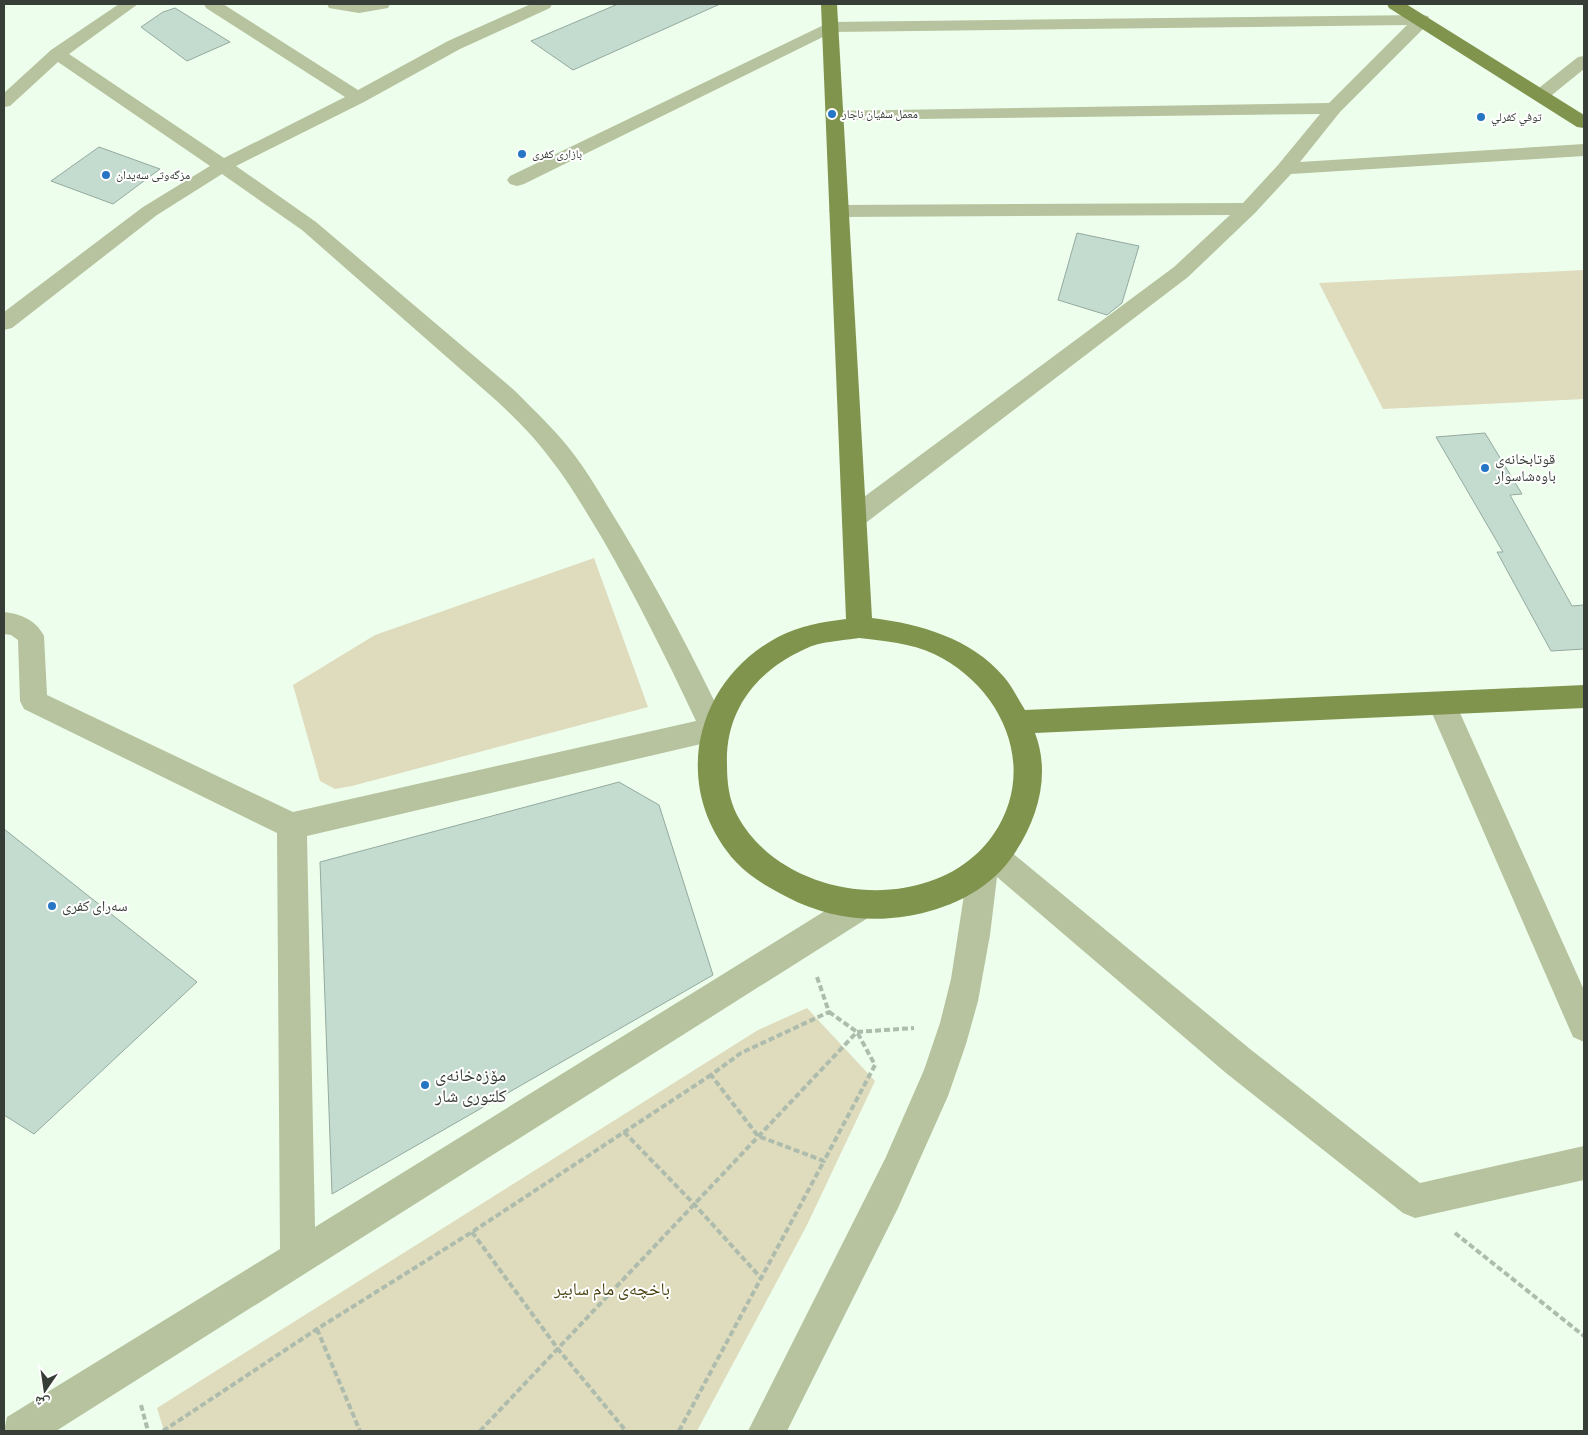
<svg xmlns="http://www.w3.org/2000/svg" width="1588" height="1435" viewBox="0 0 1588 1435" font-family="'Source Sans 3','Noto Naskh Arabic',sans-serif">
<style>
.green{fill:#dfdbbd}
.building{fill:#c4dbd0;stroke:#94aa9f}
.lines{fill:none;stroke-linecap:round;stroke-linejoin:round}
.path{stroke:#aebcad;stroke-width:4;stroke-dasharray:6 3;stroke-linecap:butt}
.minor{fill:#b6c39e;fill-rule:evenodd}
.major{fill:#80944e;fill-rule:evenodd}
.poi-dot{fill:#2676c5;stroke:#fff;stroke-width:2}
.labels{text-anchor:middle;stroke-width:4;stroke-linejoin:round;paint-order:stroke}
.far-poi-label{font-size:12px;fill:#373e37;stroke:#fff;text-anchor:start}
.poi-label{font-size:15px;fill:#373e37;stroke:#fff;text-anchor:start}
.near-poi-label{font-size:18px;fill:#373e37;stroke:#fff;text-anchor:start}
.near-park-label{font-size:18px;fill:#4a4210;stroke:#fff}
</style>
<rect width="100%" height="100%" fill="#edfeec"/>
<path class="green" d="M1584 270V399L1383 409 1319 283Z
M594 558 648 707 352 786 335 789 320 781 293 685 375 635Z
M807 1008 875 1081 807 1225 697 1431H164L157 1408 758 1030Z"/>
<path class="building" d="M618 4H720L573 70 531 41Z
M175 8 230 42 187 61 141 27 163 12Z
M99 147 160 169 113 204 51 181Z
M1077 233 1139 246 1122 303 1107 315 1058 300Z
M1485 433 1522 494 1510 495 1572 606 1584 605V649L1551 651 1497 552H1503L1436 437Z
M619 782 659 805 713 975 332 1194 320 862Z
M4 829 197 982 34 1134 4 1115Z"/>
<g class="lines">
<path class="path" d="M817 977 829 1012
M829 1012 857 1032 875 1065 824 1161 758 1136 711 1075 741 1053Z
M624 1132 694 1204 761 1278
M472 1232 558 1349 626 1431
M1455 1233 1584 1336
M317 1329 360 1431
M141 1405 148 1431
M163 1431 317 1329 472 1232 711 1075
M480 1431 857 1032 914 1028
M679 1431 824 1161"/>
<path class="minor" d="M119 4H138L69 54 224 158 345 97 206 8 204 4H223L358 90 448 41 531 4H552L550 8 460 49 364 102 236 166 316 222 514 390C533 409 552 427 569 448 589 473 604 501 621 528 660 593 695 660 728 729L724 737 714 741 307 836 315 1227 849 896 860 892 871 896 875 906 871 916 56 1431H4L7 1417 280 1249 277 833 24 709 20 701 18 640 11 635 4 634V612C21 614 36 620 44 636L47 695 293 812 696 721C667 659 636 597 602 538 586 512 571 485 552 461 536 439 517 420 498 402L302 230 222 174 157 215 12 328 4 330V312L143 207 210 166 58 62 10 106 4 107V93L51 50Z
M327 4H390L388 8 359 13 329 8Z
M1422 15 1428 16 1430 20 1428 24 1340 112 1300 162 1584 144V156L1291 174 1255 213 1188 277 863 525 854 527 845 525 842 518 845 511 1174 267 1230 215 839 217 832 215 829 211 832 207 839 205 1243 203 1278 165 1320 114 834 120 828 119 825 115 828 111 1329 103 1407 25 833 32 524 184 517 186 510 184 507 180 510 176 830 22Z
M1584 56V69L1547 99 1541 100 1535 99 1532 95 1535 91 1578 57Z
M1442 692 1452 696 1456 704 1584 990V1042L1573 1037 1428 704 1432 696Z
M995 843 1005 847 1250 1049 1420 1183 1584 1146V1180L1415 1218 1403 1213 1226 1073 997 877 990 935 978 1001 966 1044 948 1096 898 1208 787 1431H748L885 1159 924 1070 940 1023 951 979 968 869 972 859 981 856 985 847Z"/>
<path class="major" d="M821 4H837L872 618C920 624 971 638 1004 677 1012 686 1018 699 1025 710L1584 685V708L1035 733C1052 777 1036 825 1009 861 986 892 945 910 908 916 866 923 825 917 787 897 769 888 750 877 736 862 670 789 693 682 778 637 799 626 822 622 846 619ZM859 638C884 641 911 643 934 654 1003 687 1039 769 993 835 971 866 939 882 903 888 842 898 768 873 737 815 729 799 727 783 727 765 725 711 756 671 805 649 821 641 841 641 859 638Z
M1387 4H1406L1584 115V128L1577 127 1389 8Z"/>
</g>
<g class="poi-dot">
<circle cx="832" cy="114" r="5"/>
<circle cx="1481" cy="117" r="5"/>
<circle cx="522" cy="154" r="5"/>
<circle cx="106" cy="175" r="5"/>
<circle cx="1485" cy="468" r="5"/>
<circle cx="52" cy="906" r="5"/>
<circle cx="425" cy="1085" r="5"/>
</g>
<g class="labels">
<g class="far-poi-label">
<text x="842" y="118">معمل سفيان ناجار</text>
<text x="1491" y="121">توفي كفرلي</text>
<text x="532" y="158">بازاری کفری</text>
<text x="116" y="179">مزگەوتی سەیدان</text>
</g>
<g class="poi-label">
<text x="1495" y="464">قوتابخانەی<tspan x="1495" dy="17">باوەشاسوار</tspan></text>
<text x="62" y="911">سەرای کفری</text>
</g>
<g class="near-poi-label">
<text x="435" y="1081">مۆزەخانەی<tspan x="435" dy="21">کلتوری شار</tspan></text>
</g>
<g class="near-park-label">
<text x="612" y="1295">باخچەی مام سابیر</text>
</g>
</g>
<rect width="1588" height="1435" fill="none" stroke="#373e37" stroke-width="10"/>
<g transform="translate(45 1390) rotate(193)" stroke="#ffffff" stroke-width="4" paint-order="stroke">
<path d="M0-4L9 19L0 12L-9 19Z" fill="#373e37"/>
<text y="-8" font-size="14" font-weight="bold" text-anchor="middle" fill="#373e37">ش</text>
</g>
</svg>
